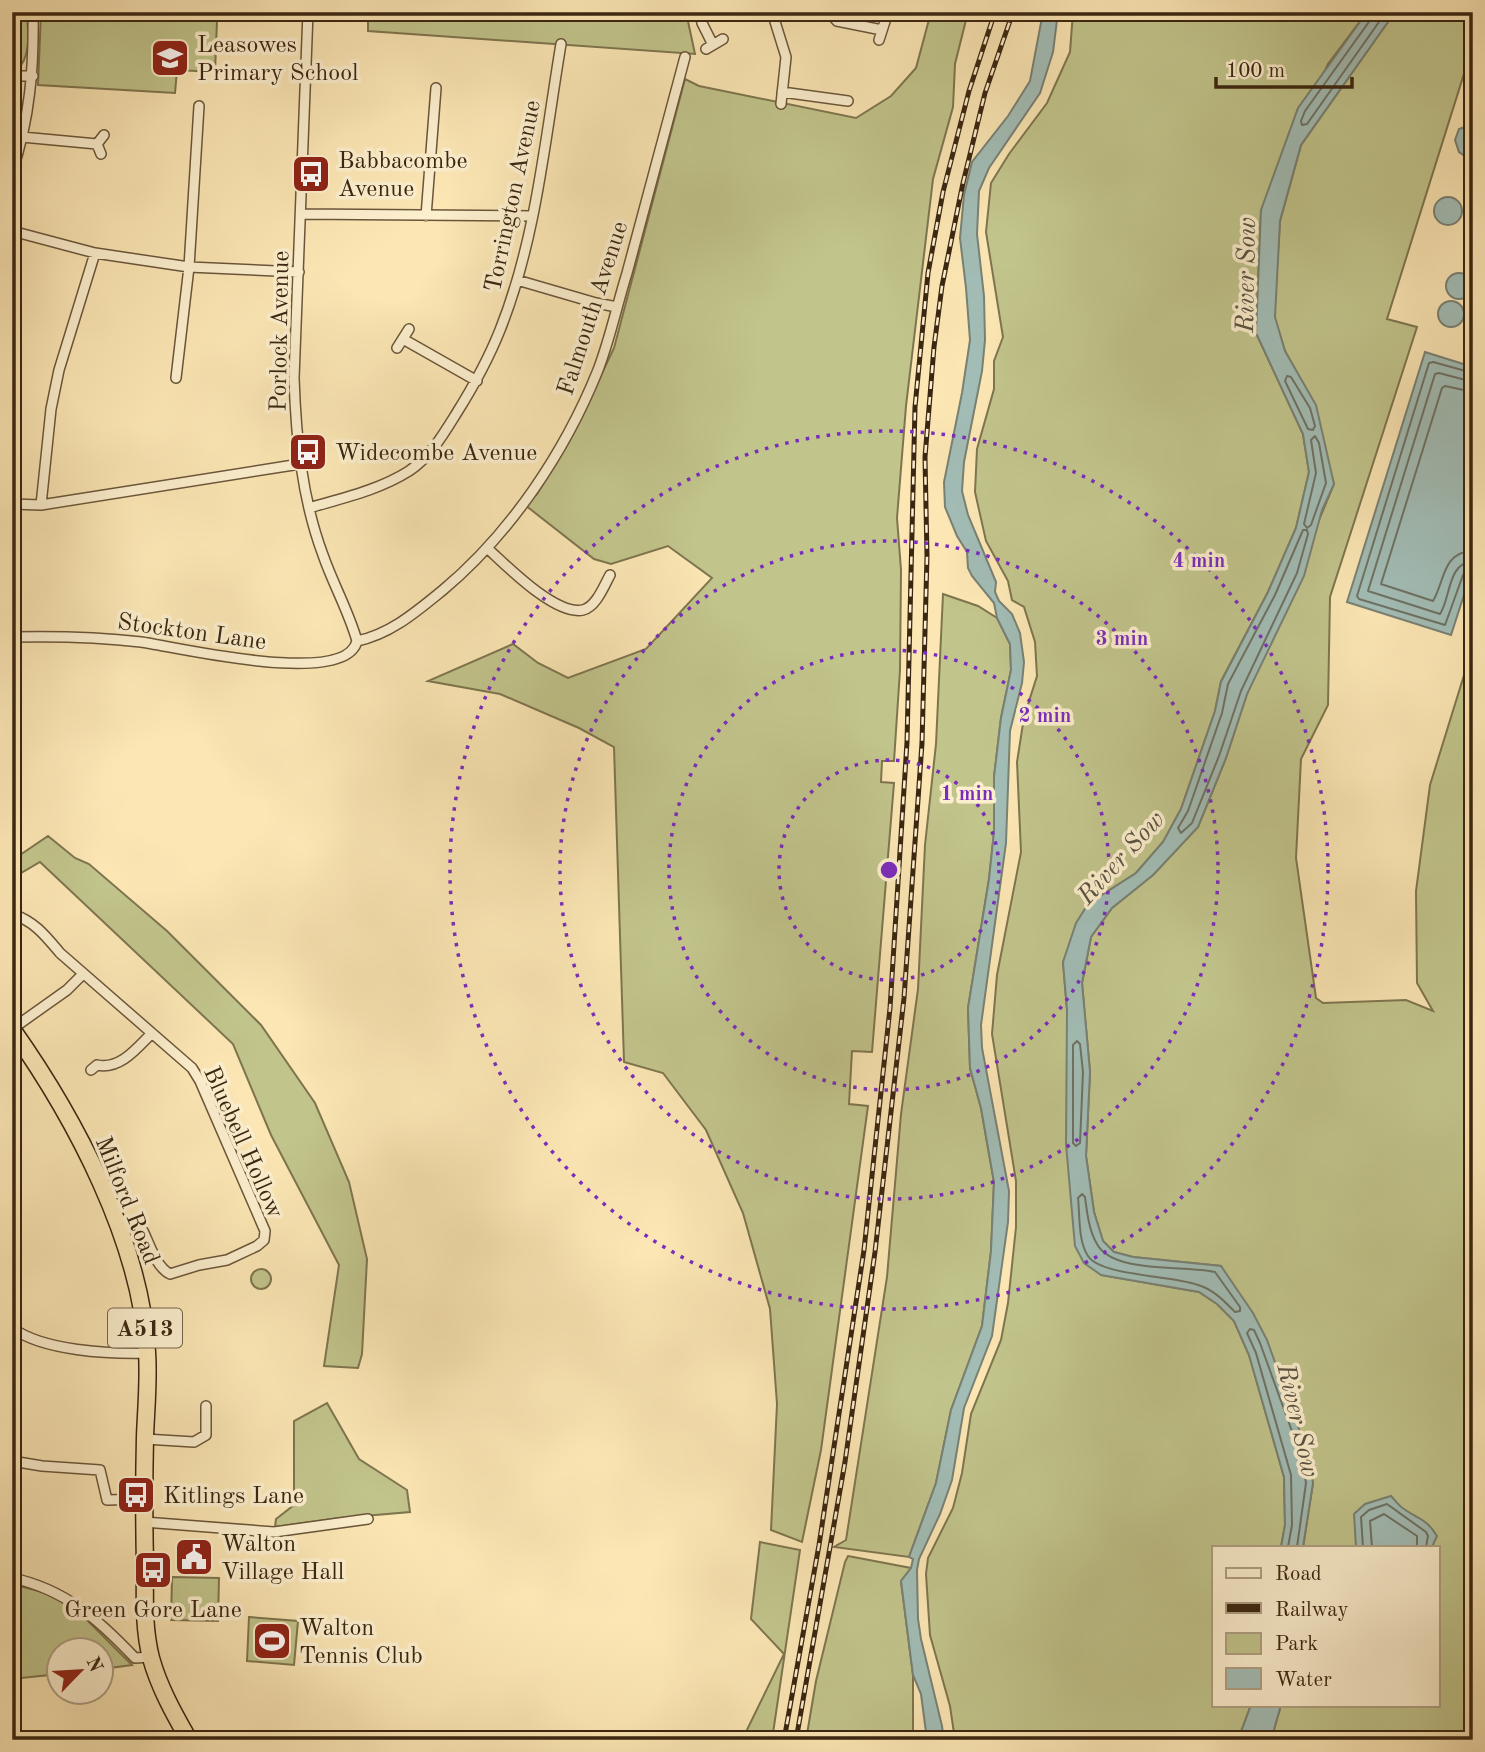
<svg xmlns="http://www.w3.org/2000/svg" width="1485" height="1752" viewBox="0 0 1485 1752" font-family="'Old Standard TT',serif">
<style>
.green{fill:#c1c48b;stroke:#7e754e;stroke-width:2}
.water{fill:#a2bdb6;stroke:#798174;stroke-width:2}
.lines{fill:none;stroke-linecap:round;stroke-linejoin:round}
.shore{stroke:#6e7264;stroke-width:2}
.street-casing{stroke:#6b563a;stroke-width:12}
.highway-casing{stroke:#3b2611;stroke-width:19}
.street{stroke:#fcefce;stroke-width:9}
.highway{stroke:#fbe6b4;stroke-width:16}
.rail-casing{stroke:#3b2611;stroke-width:5}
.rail{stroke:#fcefce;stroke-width:2.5;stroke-dasharray:8;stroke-linecap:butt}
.ring{fill:none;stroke:#7b2cbf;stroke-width:3.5;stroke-dasharray:3.5 7}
.labels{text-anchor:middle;stroke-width:7;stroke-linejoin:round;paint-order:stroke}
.shield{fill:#fcefce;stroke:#75624a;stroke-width:2}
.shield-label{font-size:23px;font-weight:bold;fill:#3b2611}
.poi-label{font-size:24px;fill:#3b2611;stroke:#fcefce;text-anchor:start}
.street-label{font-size:24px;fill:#3b2611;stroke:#fcefce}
.water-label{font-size:26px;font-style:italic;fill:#5a5343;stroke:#fcefce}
.centre{fill:#7b2cbf;stroke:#fcefce;stroke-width:3.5}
.ring-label{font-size:21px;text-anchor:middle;font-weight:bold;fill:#7b2cbf;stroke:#fcefce;stroke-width:7;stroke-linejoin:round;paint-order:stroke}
</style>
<rect width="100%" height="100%" fill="#fbe6b4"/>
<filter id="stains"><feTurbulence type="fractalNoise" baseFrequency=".00286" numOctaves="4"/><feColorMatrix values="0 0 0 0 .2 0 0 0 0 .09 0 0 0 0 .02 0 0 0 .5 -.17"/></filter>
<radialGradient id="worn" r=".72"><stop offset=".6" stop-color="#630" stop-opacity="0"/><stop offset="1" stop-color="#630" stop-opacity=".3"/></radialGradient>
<path class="green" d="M12 12H27C28 33 32 55 17 70H12Z
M41 12H162V18L217 21 215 72 177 70 175 93 38 85Z
M368 12H686L695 54 368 31Z
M931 12H968L955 64 953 107 933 179 906 406 897 518 901 570 900 670 894 761H882L881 782 894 783 872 1052 852 1051 849 1104 868 1106 821 1450 802 1542 771 1530 777 1404 770 1309 743 1213 706 1130 663 1073 624 1062 614 747 579 728 500 694 428 681 513 644 538 663 568 678 646 649 712 578 668 546 611 564 594 559 525 505 537 494 573 434 614 348 685 79 699 86 856 118 891 96 916 68Z
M1073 12H1367L1328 64 1261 211 1256 333 1303 434 1309 472 1296 528 1268 592 1221 681 1215 711 1181 809 1163 842 1136 873 1088 904 1063 962 1067 1010 1101 1275 1199 1292 1217 1304 1234 1321 1249 1355 1284 1477 1285 1525 1281 1547H1214V1705H1251L1238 1740H955L950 1706 930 1635 926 1574 928 1558 953 1508 962 1473 971 1414 1001 1340 1008 1303 1016 1227V1181L992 1034 997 975 1021 852 1017 762 1024 717 1037 676 1035 642 1024 607 1012 600 1008 581 986 541 975 492 977 449 994 389V361L1003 337 986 232 991 183 1009 154 1047 103 1070 52Z
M1395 12H1473V45L1387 319 1417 327 1330 597 1328 705 1301 759 1296 858 1316 998 1323 1003 1406 1000 1433 1011 1417 983 1416 891 1430 785 1473 646V1740H1271L1281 1705H1438V1547H1303L1313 1483 1221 1266 1133 1257 1114 1252 1103 1241 1094 1212 1086 1156 1090 1072 1082 983 1091 937 1112 908 1153 875 1198 827 1226 758 1247 694 1334 484 1299 377 1285 351 1274 316 1280 221 1301 145Z
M943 594 978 606 997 618 1010 644 1011 670 1001 718 994 777V832L989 879 968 1008 970 1068 981 1108 994 1182 991 1251 982 1326 951 1410 936 1483 909 1557 834 1547 846 1540 887 1277 901 1114 918 989 925 845 936 744Z
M48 836 75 858 89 864 167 931 261 1025 315 1103 349 1182 367 1259 362 1354 358 1368 324 1366 339 1265 271 1135 233 1044 40 862 21 873 20 855Z
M251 1279a10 10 0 1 1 20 0a10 10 0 1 1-20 0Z
M327 1403 359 1459 407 1490 410 1512 340 1518 275 1527 276 1519 294 1505V1421Z
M760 1542 800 1550 772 1740H742L784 1654 751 1619Z
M848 1556 911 1568 901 1581 913 1675V1740H806L816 1681 845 1562Z
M172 1577 219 1578 218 1621 171 1620Z
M12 1584 50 1594 82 1615 132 1665 102 1669V1650H60L59 1674 12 1679Z
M249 1617 298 1621 294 1665 247 1661Z"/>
<path class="water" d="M1043 12H1058L1053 52 1040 93 989 168 979 191 977 234 984 296 985 340 982 371 964 462 962 491 968 515 996 582 995 592 999 601 1012 614 1020 633 1024 662 1022 683 1010 731 1006 843 981 1025 982 1048 1009 1191 1008 1222 992 1336 964 1408 952 1480 940 1514 919 1559 917 1570 918 1619 921 1639 942 1726 944 1740H927L921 1694 913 1675 901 1581 911 1568 913 1559 909 1557 936 1483 951 1410 982 1326 991 1251 994 1182 981 1108 970 1068 968 1008 989 879 994 832V777L1001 718 1011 670 1010 644 997 618 994 603 972 576 968 568 967 552 957 536 945 507 944 482 962 393 970 340 966 288 960 238 964 195 972 162 1008 116 1030 81Z
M1367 12H1395L1301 145 1280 221 1275 317 1285 351 1316 405 1334 484 1322 510 1304 576 1247 694 1226 758 1198 827 1153 875 1112 908 1091 937 1082 983 1090 1072 1086 1156 1094 1212 1103 1241 1114 1252 1133 1257 1221 1266 1253 1313 1267 1340 1309 1457 1313 1483 1303 1547H1281L1285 1525 1284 1477 1249 1355 1234 1321 1217 1304 1199 1292 1101 1275 1084 1263 1075 1246 1066 1144 1067 1010 1063 962 1076 923 1088 904 1136 873 1163 842 1181 809 1215 711 1221 682 1268 592 1296 528 1309 472 1303 434 1256 333 1261 210 1298 108Z
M1473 124V157L1465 156 1459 152 1455 140 1459 129Z
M1434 211a14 14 0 1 1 28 0a14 14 0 1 1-28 0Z
M1446 286a13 13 0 1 1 26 0a13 13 0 1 1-26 0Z
M1438 314a13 13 0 1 1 26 0a13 13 0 1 1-26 0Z
M1425 352 1473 367V567L1451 635 1347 602Z
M1391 1496C1395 1500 1399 1506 1404 1509 1418 1519 1427 1519 1437 1536L1432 1547H1356L1354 1514 1365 1504Z
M1251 1705H1281L1271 1740H1238Z"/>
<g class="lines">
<path class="shore" d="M1372 12 1371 19 1305 111 1301 121 1302 125 1307 124 1386 12
M1473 373 1433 362 1429 363 1357 596 1359 599 1445 625 1463 575 1467 571 1473 570
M1287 376 1291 377 1310 408 1315 426 1313 430 1308 429 1285 381Z
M1473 382 1439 373 1435 374 1368 591 1440 614C1451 598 1447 563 1473 561
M1473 392 1445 386 1442 388 1381 584 1433 601C1445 581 1442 552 1473 551
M1315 436 1319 443 1326 483 1311 525 1307 528 1304 524 1316 473 1311 440Z
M1303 530H1307L1308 534 1297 573 1241 691 1219 756 1192 823 1181 833 1178 828 1188 811 1222 713 1228 684 1275 595Z
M1077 1041 1080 1044 1083 1072 1080 1143 1076 1146 1073 1143V1045Z
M1082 1194 1085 1197C1087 1212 1089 1231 1097 1244 1113 1274 1185 1265 1215 1272L1240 1307V1311L1235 1312C1225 1302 1215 1291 1201 1286 1176 1275 1102 1277 1088 1256 1078 1241 1080 1216 1078 1198Z
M1288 1547 1292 1525 1291 1475 1256 1353 1247 1333 1250 1329 1254 1330 1260 1343 1302 1459 1306 1483 1297 1547
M1363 1547 1361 1517 1369 1510 1387 1504 1426 1532 1428 1536 1426 1547
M1372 1547 1370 1521 1384 1514 1417 1536V1547"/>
<defs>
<path id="street" d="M308 12 294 378C296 438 302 499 323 555 333 584 349 612 357 641
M700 12 702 23 713 45
M772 12 786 57 781 104
M829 12 837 21 882 30
M879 40 888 12
M706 49 723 39
M12 76H33
M782 92 848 101
M22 137 97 144
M101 154 97 144 104 135
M12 172C30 119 34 67 33 12
M301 214 532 216
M426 216 436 88
M12 231 95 253 189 267 299 272
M517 280 596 303 617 307
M403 339 477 381
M397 348 409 329
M176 378 189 267 199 106
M12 504 41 505 300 464
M41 505 51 409 59 370 95 253
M309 508C343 498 379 490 409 471 430 457 443 435 456 414 473 387 488 360 500 330 536 240 545 139 561 44
M487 548C506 565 555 616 583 610 596 607 604 586 610 575
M12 637C56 636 98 637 141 642 177 647 346 688 357 641
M357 641C391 634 417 611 443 590 511 533 565 452 598 370 610 339 617 305 627 273 647 201 666 129 685 57
M12 914C34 921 45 935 60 953L192 1068 200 1081 265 1231 264 1240 257 1246 227 1260 199 1265 170 1274C156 1267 150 1245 143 1231
M12 1029 67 990 83 974
M91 1070 97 1065C120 1070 137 1048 152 1033
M12 1328C44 1351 108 1354 148 1353
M145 1439 194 1442 206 1435V1406
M12 1461 42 1466 100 1470 107 1500 144 1499
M144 1522 274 1532 368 1519
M12 1578C65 1589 99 1620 135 1658L151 1657"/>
<path id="highway" d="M12 1029C75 1118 141 1242 147 1352 149 1380 146 1409 145 1437 144 1479 144 1521 145 1564 145 1595 143 1627 151 1658 159 1687 174 1714 189 1740"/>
</defs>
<use href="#street" class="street-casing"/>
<use href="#highway" class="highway-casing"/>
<use href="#street" class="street"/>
<use href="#highway" class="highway"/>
<defs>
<path id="rail" d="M784 1740 819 1545 864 1250 890 1008 907 742 915 407 928 273 943 192 969 91 995 12
M796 1740 845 1462 875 1252 904 998 922 743 927 556 925 457 934 347 942 286 963 183 985 93 1013 12"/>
</defs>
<use href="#rail" class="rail-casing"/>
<use href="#rail" class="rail"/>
</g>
<g class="ring">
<circle cx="889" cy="870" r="110"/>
<circle cx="889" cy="870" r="220"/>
<circle cx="889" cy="870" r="329"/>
<circle cx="889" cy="870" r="439"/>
</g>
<defs>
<symbol id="school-square" viewBox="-11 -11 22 22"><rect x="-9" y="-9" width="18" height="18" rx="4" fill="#8f2418" stroke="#fcefce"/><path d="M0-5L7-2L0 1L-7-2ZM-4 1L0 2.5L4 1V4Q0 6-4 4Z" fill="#fff"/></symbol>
<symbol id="bus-square" viewBox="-11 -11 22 22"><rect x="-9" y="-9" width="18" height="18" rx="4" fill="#8f2418" stroke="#fcefce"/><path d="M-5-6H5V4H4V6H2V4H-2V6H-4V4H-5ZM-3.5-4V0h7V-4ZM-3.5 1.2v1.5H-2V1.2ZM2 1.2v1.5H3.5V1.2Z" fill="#fff"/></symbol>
<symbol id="civic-square" viewBox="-11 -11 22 22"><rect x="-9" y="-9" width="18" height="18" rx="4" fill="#8f2418" stroke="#fcefce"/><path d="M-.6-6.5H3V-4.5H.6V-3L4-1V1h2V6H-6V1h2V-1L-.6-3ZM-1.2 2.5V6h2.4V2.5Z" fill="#fff"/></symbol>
<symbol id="stadium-square" viewBox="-11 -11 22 22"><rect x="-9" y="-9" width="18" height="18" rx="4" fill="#8f2418" stroke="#fcefce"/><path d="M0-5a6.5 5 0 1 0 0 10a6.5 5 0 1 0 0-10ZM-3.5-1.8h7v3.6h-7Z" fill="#fff"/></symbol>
</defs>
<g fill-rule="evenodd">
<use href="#school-square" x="148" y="36" width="44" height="44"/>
<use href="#bus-square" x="289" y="152" width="44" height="44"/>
<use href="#bus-square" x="286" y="430" width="44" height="44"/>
<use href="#bus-square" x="114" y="1473" width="44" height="44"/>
<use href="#civic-square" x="172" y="1535" width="44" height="44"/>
<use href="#bus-square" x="131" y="1548" width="44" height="44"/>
<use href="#stadium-square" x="250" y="1619" width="44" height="44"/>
</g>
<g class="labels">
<rect class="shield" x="108" y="1308.5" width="74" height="39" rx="5"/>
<g class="shield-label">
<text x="145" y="1336">A513</text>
</g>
<g class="poi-label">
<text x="197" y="52">Leasowes<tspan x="197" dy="28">Primary School</tspan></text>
<text x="338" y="168">Babbacombe<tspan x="338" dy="28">Avenue</tspan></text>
<text x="335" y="460">Widecombe Avenue</text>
<text x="163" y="1503">Kitlings Lane</text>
<text x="221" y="1551">Walton<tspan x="221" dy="28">Village Hall</tspan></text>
<text x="153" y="1617" text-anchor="middle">Green Gore Lane</text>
<text x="299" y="1635">Walton<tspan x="299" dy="28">Tennis Club</tspan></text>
</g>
<g class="street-label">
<text transform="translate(512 196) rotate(-78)" y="8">Torrington Avenue</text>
<text transform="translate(592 308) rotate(-72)" y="8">Falmouth Avenue</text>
<text transform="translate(279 331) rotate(-89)" y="8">Porlock Avenue</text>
<text transform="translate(192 631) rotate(8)" y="8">Stockton Lane</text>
<text transform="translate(244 1142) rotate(66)" y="8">Bluebell Hollow</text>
<text transform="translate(128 1200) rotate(68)" y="8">Milford Road</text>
</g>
<g class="water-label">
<text transform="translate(1245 275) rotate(-89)" y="9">River Sow</text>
<text transform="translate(1120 857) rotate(-48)" y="9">River Sow</text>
<text transform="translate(1299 1420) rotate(77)" y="9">River Sow</text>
</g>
</g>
<circle cx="889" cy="870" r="10" class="centre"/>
<g class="ring-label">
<text x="1199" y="567">4 min</text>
<text x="1122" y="645">3 min</text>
<text x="1045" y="722">2 min</text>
<text x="967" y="800">1 min</text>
</g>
<rect width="1485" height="1752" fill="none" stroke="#fbe6b4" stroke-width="42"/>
<rect x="14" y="14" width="1457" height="1724" fill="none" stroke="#3b2611" stroke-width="3.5"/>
<rect x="21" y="21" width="1443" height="1710" fill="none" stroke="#3b2611" stroke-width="2"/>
<rect x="1212" y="1546" width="228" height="161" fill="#fcefce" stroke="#af9f82" stroke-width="2"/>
<rect x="1226" y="1568" width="35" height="10" fill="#fcefce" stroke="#af9f82" stroke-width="2"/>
<text x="1275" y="1580" font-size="21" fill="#3b2611">Road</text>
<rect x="1226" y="1603" width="35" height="10" fill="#3b2611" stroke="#af9f82" stroke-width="2"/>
<text x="1275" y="1616" font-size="21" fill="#3b2611">Railway</text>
<rect x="1226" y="1633" width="35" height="21" fill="#c1c48b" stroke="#af9f82" stroke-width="2"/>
<text x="1275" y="1650" font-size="21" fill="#3b2611">Park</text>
<rect x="1226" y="1668" width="35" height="21" fill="#a2bdb6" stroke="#af9f82" stroke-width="2"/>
<text x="1275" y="1686" font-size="21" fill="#3b2611">Water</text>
<g transform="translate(80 1671) rotate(65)"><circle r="33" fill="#fcefce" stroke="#af9f82" stroke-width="2"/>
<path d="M0-5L12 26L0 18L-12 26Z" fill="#8f2418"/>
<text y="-10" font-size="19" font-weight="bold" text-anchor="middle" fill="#3b2611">N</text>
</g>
<path d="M1216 77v10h136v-10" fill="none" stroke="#3b2611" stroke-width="3.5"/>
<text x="1226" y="77" font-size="21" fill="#3b2611" stroke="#fcefce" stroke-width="5" paint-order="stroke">100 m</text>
<rect width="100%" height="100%" filter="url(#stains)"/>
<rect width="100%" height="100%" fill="url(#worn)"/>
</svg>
